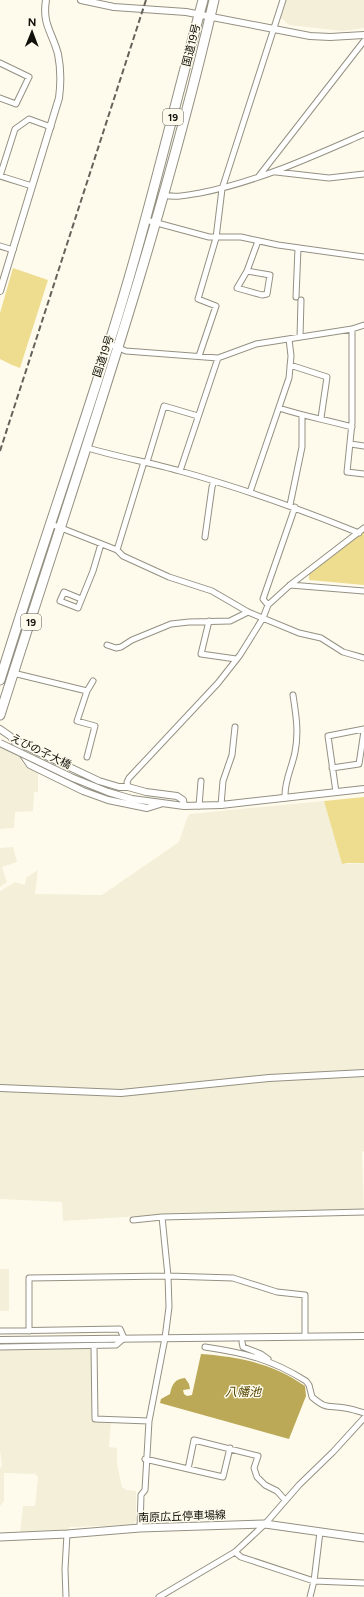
<svg xmlns="http://www.w3.org/2000/svg" width="364" height="1597" viewBox="0 0 364 1597" font-family="Figtree,'Noto Sans JP',sans-serif">
<style>
.built{fill:#f4efd8}
.green{fill:#eedc8f}
.water{fill:#bba957}
.lines{fill:none;stroke-linecap:round;stroke-linejoin:round}
.minor-casing{stroke:#949183;stroke-width:7}
.tertiary-casing{stroke:#949183;stroke-width:8}
.secondary-casing{stroke:#949183;stroke-width:9}
.trunk-casing{stroke:#949183;stroke-width:11}
.minor{stroke:#fff;stroke-width:5}
.tertiary{stroke:#fff;stroke-width:6}
.secondary{stroke:#fff;stroke-width:7}
.trunk{stroke:#fff;stroke-width:9}
.rail{stroke:#64625a;stroke-width:2;stroke-dasharray:6 3;stroke-linecap:butt}
.tertiary-bridge-casing{stroke:#949183;stroke-width:8;stroke-linecap:butt}
.tertiary-bridge{stroke:#fff;stroke-width:6}
.labels{text-anchor:middle;stroke-width:3;stroke-linejoin:round;paint-order:stroke}
.shield{fill:#fffbec;stroke:#58564e;stroke-width:1}
.shield-label{font-size:10px;font-weight:bold;fill:#11100b}
.street-label{font-size:11px;fill:#11100b;stroke:#fffbec}
.water-label{font-size:12px;font-style:italic;fill:#534602;stroke:#fffbec}
</style>
<rect width="100%" height="100%" fill="#fffbec"/>
<path class="built" d="M286 0H364V28L343 31 289 25 280 17Z
M0 746 19 756 21 761 26 767 38 773V792H34L33 811 15 812 14 828 0 829Z
M324 801 342 864 364 863V1151L362 1152 364 1209 157 1215 63 1221 62 1202 0 1199V891L15 882 25 885 26 878 38 870 35 894 102 895 179 842 187 818 190 814Z
M13 847 17 862 2 867 7 882 0 887V848Z
M0 1269H9V1311H0Z
M65 1347 71 1348H89L92 1350 91 1421 111 1423 109 1447 117 1448V1464L122 1487 126 1490 136 1491V1521L133 1525 69 1527 68 1532 20 1533 23 1506H35L38 1477 35 1474 4 1473V1501L0 1506V1469L2 1465 0 1450V1351L14 1348Z"/>
<path class="green" d="M13 268 48 280 20 368 12 365 0 359V313Z
M364 530V585L309 580V571Z
M364 797V863H348L342 864 324 801Z"/>
<path class="water" d="M201 1354C240 1357 272 1363 305 1386L306 1396 289 1439 160 1403 161 1399 170 1394C172 1384 175 1379 185 1378L189 1384 190 1389 183 1390 184 1394 187 1396 192 1395Z"/>
<g class="lines">
<defs>
<path id="minor" d="M0 63 29 77 16 104 0 98
M276 172 329 178 364 174
M259 176 364 41
M32 186 0 176 15 129 29 119 51 127
M164 195C176 198 187 195 200 193 257 182 311 157 364 134
M146 220 209 237H241L278 245 364 257
M0 246 13 250
M247 271 270 275 267 294 262 295 237 288 247 271 258 241
M296 297 298 248
M352 329V423L347 472 364 474
M300 337 301 300
M109 344 126 351 218 358 256 344 352 329 364 325
M199 356 216 306 198 299 216 238 222 189 283 0
M290 365 327 377 321 418
M279 408C303 416 327 420 352 427
M351 444 364 446
M85 447C116 457 149 462 180 471 241 488 300 509 359 533
M147 462 164 406 198 416
M180 471 218 358
M250 492 289 378 291 356 289 339
M290 505 302 447V416
M51 524 117 550 123 556 169 577 212 591 248 612 299 633 321 638 343 652 364 658
M205 537 212 487 214 481
M117 550 144 462
M290 585 364 591
M81 599 64 592 60 601 78 608 93 571 101 544
M268 605 263 599 295 507
M209 621 201 654 236 659
M107 645 116 648 121 647 132 640 171 624 189 622 230 621 248 612
M13 673 87 691 93 681
M87 691 77 721 95 726 87 757
M332 768 359 764 364 731
M128 787 127 782 129 778 218 683 240 655 263 618 268 605 290 585 364 528
M336 792 328 736 364 729
M285 798C284 781 292 768 295 752 299 732 296 715 293 695
M221 805 223 781 232 755 235 727
M199 806 201 781
M133 1220 162 1217 364 1212
M0 1331 120 1329 124 1338 116 1345 0 1347
M29 1331V1278L168 1276 233 1278 277 1292 305 1295V1336
M242 1342 243 1347 261 1354 268 1359
M94 1346 95 1419 149 1421
M205 1347C245 1353 271 1359 306 1381L309 1385 312 1397C327 1410 328 1405 345 1408 351 1409 358 1411 364 1413
M145 1459 223 1477 230 1448
M188 1469 194 1440 258 1456 254 1468 257 1477 265 1485 277 1491 285 1500
M140 1528 141 1495 145 1490 149 1421 165 1338 169 1307 168 1276 162 1217
M235 1552 241 1557 314 1581 364 1583
M66 1597 65 1569 67 1534
M159 1597 235 1552 265 1524 299 1485 333 1452 364 1418
M310 1597 314 1581 320 1532"/>
<path id="tertiary" d="M81 0 114 7 186 12 310 36 330 37 364 35
M0 291 59 98C61 83 61 69 58 54 52 32 42 24 46 0
M0 729 10 736 15 742 16 745 30 765 83 791 108 800 147 808 160 804
M15 742H19L25 746 99 781 119 787H128L146 792 177 796 183 800 184 806
M73 778 108 792 132 799 184 806 221 805 364 789
M0 1088 121 1093 269 1078 364 1073
M0 1340 364 1336"/>
<path id="secondary" d="M0 1537 67 1534 140 1528 265 1524 364 1538"/>
<path id="trunk" d="M0 680C35 567 74 456 109 344 145 231 172 115 203 0
M0 715C75 478 158 243 214 0"/>
</defs>
<use href="#minor" class="minor-casing"/>
<use href="#tertiary" class="tertiary-casing"/>
<use href="#secondary" class="secondary-casing"/>
<use href="#trunk" class="trunk-casing"/>
<use href="#minor" class="minor"/>
<use href="#tertiary" class="tertiary"/>
<use href="#secondary" class="secondary"/>
<use href="#trunk" class="trunk"/>
<path class="rail" d="M0 451 146 0"/>
<defs>
<path id="tertiary-bridge" d="M0 743 73 778"/>
</defs>
<use href="#tertiary-bridge" class="tertiary-bridge-casing"/>
<use href="#tertiary-bridge" class="tertiary-bridge"/>
</g>
<g class="labels">
<g class="shield">
<rect x="163" y="109" width="20" height="16" rx="3"/>
<rect x="21" y="614" width="20" height="16" rx="3"/>
</g>
<g class="shield-label">
<text x="173" y="121">19</text>
<text x="31" y="626">19</text>
</g>
<g class="street-label">
<text transform="translate(191 45) rotate(-76)" y="4">国道19号</text>
<text transform="translate(103 356) rotate(-72)" y="4">国道19号</text>
<text transform="translate(41 751) rotate(26)" y="4">えびの子大橋</text>
<text transform="translate(182 1516) rotate(-2)" y="4">南原広丘停車場線</text>
</g>
<g class="water-label">
<text x="243" y="1396">八幡池</text>
</g>
</g>
<g transform="translate(32 32) rotate(1)" stroke="#fffbec" stroke-width="3" paint-order="stroke">
<path d="M0-3L7 15L0 10L-7 15Z" fill="#11100b"/>
<text y="-6" font-size="11" font-weight="bold" text-anchor="middle" fill="#11100b">N</text>
</g>
</svg>
